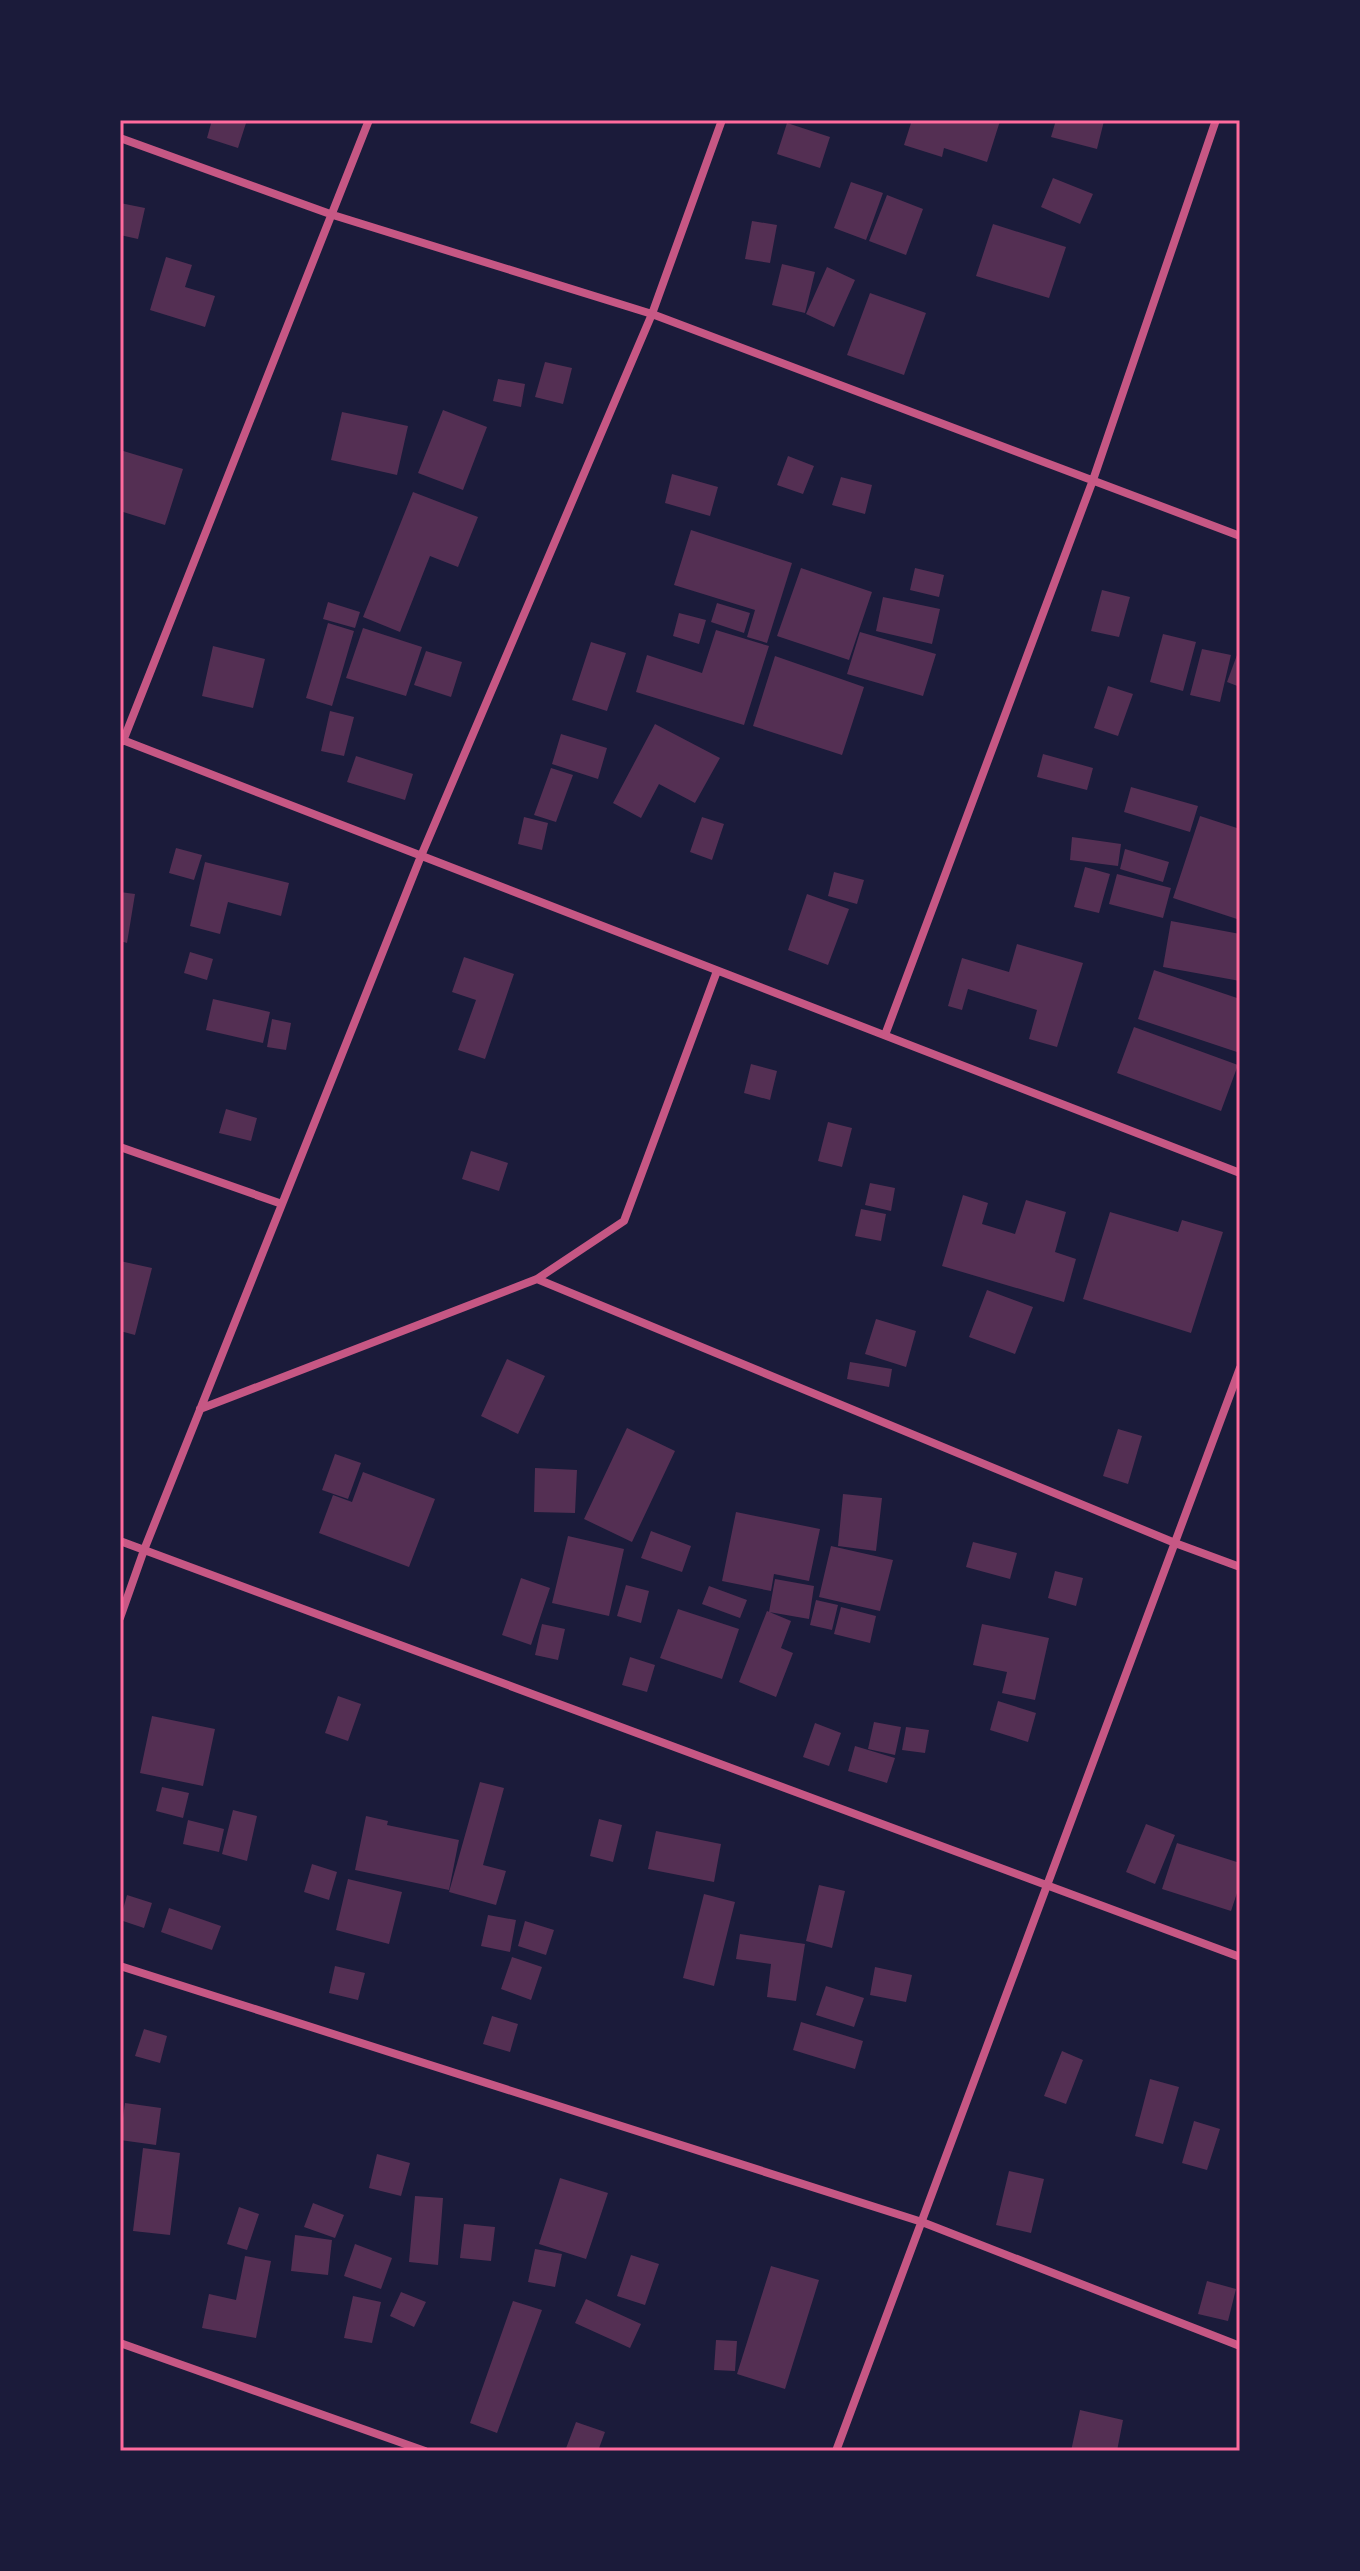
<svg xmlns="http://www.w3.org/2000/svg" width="1360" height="2571" viewBox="0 0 1360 2571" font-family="'Sofia Sans Condensed',sans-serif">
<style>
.building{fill:#542f53}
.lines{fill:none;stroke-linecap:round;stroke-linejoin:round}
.minor{stroke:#c65784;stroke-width:8}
.neatline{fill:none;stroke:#ff6b9d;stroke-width:3}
</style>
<rect width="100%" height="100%" fill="#1b1b3a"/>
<path class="building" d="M212 120H247L238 148 207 138Z
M912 120H996L1000 121 987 162 944 148 942 157 904 145Z
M1056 120 1104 121 1097 149 1051 137Z
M787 123 830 137 820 168 777 154Z
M1053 178 1093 194 1080 224 1041 207Z
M851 182 883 193 866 240 834 228Z
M887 195 923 209 906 255 869 241Z
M120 203 145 208 138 239 120 235Z
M752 221 777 225 770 263 745 259Z
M993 224 1066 247 1049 298 976 276Z
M166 257 192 265 185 287 215 296 205 327 150 310Z
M782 264 815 272 805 313 772 305Z
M827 267 855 280 834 327 806 314Z
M870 293 926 313 904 375 847 355Z
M545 362 572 368 563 404 535 397Z
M498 379 525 384 521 407 493 401Z
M443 410 487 427 463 490 418 473Z
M342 412 408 426 397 475 331 460Z
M120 450 183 469 165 525 120 511Z
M788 456 814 466 803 494 777 485Z
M672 474 718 487 710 516 665 503Z
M841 477 872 485 865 514 832 505Z
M413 492 478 517 458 567 430 556 400 632 363 617Z
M691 530 792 563 767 643 747 637 755 610 674 585Z
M801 568 872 592 849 660 777 636Z
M915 568 944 575 939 597 910 590Z
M1102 590 1130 597 1119 637 1091 631Z
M883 597 940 609 932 644 876 631Z
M328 602 360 612 355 628 323 619Z
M717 603 750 613 744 633 711 622Z
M679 613 706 620 699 644 673 636Z
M328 623 354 631 332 706 306 698Z
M363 628 422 647 406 696 346 678Z
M716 630 769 646 744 725 636 692 647 655 702 673Z
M860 632 936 654 923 696 847 674Z
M1163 634 1196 642 1183 691 1150 682Z
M591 642 626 653 607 711 572 700Z
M213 646 265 659 253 708 202 696Z
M1240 647V687L1227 682Z
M1202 649 1231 655 1220 702 1190 695Z
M426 651 462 662 451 697 414 685Z
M775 656 864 687 842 755 753 726Z
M1108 686 1133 694 1118 736 1094 728Z
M330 711 354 717 344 756 321 751Z
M655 724 720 758 695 803 659 784 641 818 613 803Z
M561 734 607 748 598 779 552 764Z
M1043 754 1093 768 1087 790 1037 777Z
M356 756 413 774 405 800 347 782Z
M551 768 573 775 556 822 534 815Z
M1131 787 1198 806 1190 832 1124 812Z
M1200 816 1240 829V920L1173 898Z
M524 817 548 823 542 850 518 844Z
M702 817 724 824 712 860 690 852Z
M1072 837 1121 844 1118 866 1070 860Z
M176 848 202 855 194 880 169 873Z
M1125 849 1169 862 1163 882 1120 869Z
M205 862 289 883 281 916 228 902 220 934 190 926Z
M1085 867 1110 874 1099 913 1074 907Z
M834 872 864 880 857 904 828 896Z
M1117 874 1171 888 1163 918 1109 904Z
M120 892 135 894 127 943 120 941Z
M807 894 849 909 828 965 788 950Z
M1171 921 1240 934V981L1163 967Z
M1017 944 1083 963 1057 1047 1029 1039 1037 1010 968 989 962 1010 948 1006 962 958 1009 972Z
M190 952 213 959 207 980 184 973Z
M464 957 514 974 485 1059 458 1050 476 1000 452 992Z
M1154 970 1240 999V1053L1138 1019Z
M213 999 270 1012 263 1043 206 1030Z
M272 1019 291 1023 286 1050 267 1047Z
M1134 1027 1238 1065 1221 1111 1117 1073Z
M751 1064 777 1071 770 1100 744 1093Z
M226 1109 257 1118 251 1141 219 1133Z
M828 1122 852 1128 842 1167 818 1161Z
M471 1151 508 1163 499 1191 462 1179Z
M870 1183 895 1188 891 1211 865 1205Z
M963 1195 988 1203 982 1224 1015 1234 1026 1200 1066 1212 1055 1252 1076 1259 1064 1302 942 1266Z
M861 1209 886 1214 881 1241 855 1236Z
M1110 1212 1178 1232 1182 1220 1223 1232 1191 1333 1083 1299Z
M120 1261 152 1268 135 1335 120 1331Z
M987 1290 1033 1307 1015 1354 969 1337Z
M876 1319 916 1331 906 1367 865 1354Z
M507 1359 545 1376 518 1434 481 1416Z
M850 1362 892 1369 889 1387 847 1379Z
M627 1428 675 1451 632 1542 584 1519Z
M1118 1429 1142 1436 1128 1484 1103 1476Z
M335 1454 361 1463 348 1499 322 1490Z
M535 1468 577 1470 575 1513 534 1512Z
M363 1472 435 1499 409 1567 319 1533 333 1495 352 1502Z
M843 1494 882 1498 876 1551 838 1546Z
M736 1512 820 1529 809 1581 774 1574 771 1591 722 1581Z
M651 1531 691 1546 682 1572 641 1558Z
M568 1536 624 1549 609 1616 552 1603Z
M973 1542 1017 1553 1010 1579 966 1567Z
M831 1546 893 1560 880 1611 819 1597Z
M1055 1571 1083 1578 1076 1606 1048 1598Z
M521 1578 550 1588 531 1645 502 1635Z
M775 1579 814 1586 809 1619 769 1612Z
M626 1585 649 1591 641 1623 617 1616Z
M709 1586 747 1600 740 1618 702 1604Z
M816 1600 838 1605 832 1630 810 1625Z
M841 1607 876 1616 870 1643 834 1634Z
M678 1609 739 1629 722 1679 660 1658Z
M767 1611 791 1621 781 1648 793 1653 776 1697 739 1682Z
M542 1624 565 1629 558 1660 535 1655Z
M982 1624 1049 1638 1035 1700 1002 1693 1007 1672 973 1665Z
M630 1657 655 1665 647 1692 622 1685Z
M338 1696 361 1704 348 1741 325 1733Z
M998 1701 1036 1713 1028 1742 990 1730Z
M152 1716 215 1729 203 1786 140 1773Z
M874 1722 901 1727 895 1755 868 1749Z
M815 1723 841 1733 829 1766 803 1757Z
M906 1727 929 1730 925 1753 902 1750Z
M855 1746 895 1758 887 1783 848 1771Z
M480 1782 504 1788 483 1865 506 1871 496 1905 449 1892Z
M162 1787 189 1793 183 1818 156 1811Z
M233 1810 257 1816 247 1861 222 1854Z
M366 1816 388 1821 387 1825 459 1840 449 1890 355 1870Z
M599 1819 622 1825 613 1862 590 1856Z
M188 1820 224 1829 219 1852 183 1844Z
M1146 1824 1175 1835 1155 1884 1126 1872Z
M656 1831 721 1844 714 1882 648 1869Z
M1177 1843 1240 1863V1884L1231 1911 1162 1889Z
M312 1864 337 1872 329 1900 304 1892Z
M348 1879 402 1892 389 1944 336 1930Z
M819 1885 845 1891 832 1948 806 1941Z
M704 1894 735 1902 714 1986 683 1978Z
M127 1895 152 1903 144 1928 120 1920Z
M169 1908 221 1926 212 1950 161 1932Z
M488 1915 516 1920 510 1952 481 1946Z
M525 1921 554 1930 546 1955 518 1946Z
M740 1934 805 1944 796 2001 767 1997 771 1964 736 1959Z
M512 1957 542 1967 531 2000 501 1989Z
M335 1966 365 1973 358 2000 329 1993Z
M875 1967 912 1975 906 2002 870 1995Z
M826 1986 864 1998 854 2027 816 2015Z
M492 2016 518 2024 510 2052 483 2044Z
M801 2022 863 2041 855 2069 793 2050Z
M144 2029 167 2036 160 2063 135 2056Z
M1062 2051 1083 2060 1066 2104 1044 2096Z
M1150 2079 1179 2087 1163 2144 1135 2136Z
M125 2103 161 2108 156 2145 120 2140Z
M1194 2121 1220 2129 1207 2170 1182 2163Z
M143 2148 180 2153 170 2235 133 2231Z
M377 2154 410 2163 401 2196 369 2188Z
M1009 2171 1044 2179 1031 2233 996 2225Z
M560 2178 608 2193 586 2259 539 2244Z
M415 2196 443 2198 438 2265 409 2262Z
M313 2203 344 2215 335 2238 304 2227Z
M239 2207 259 2214 247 2250 227 2244Z
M464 2224 495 2227 491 2261 460 2258Z
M295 2235 332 2240 328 2275 291 2271Z
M355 2244 392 2258 381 2289 344 2276Z
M535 2249 562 2254 555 2287 528 2282Z
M631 2255 659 2264 645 2305 617 2296Z
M245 2256 271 2261 256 2338 202 2328 209 2294 236 2300Z
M771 2266 819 2280 785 2389 737 2374Z
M1207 2281 1236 2289 1228 2321 1198 2314Z
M401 2292 426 2302 414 2327 390 2316Z
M353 2296 381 2302 372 2343 344 2338Z
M586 2299 641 2324 630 2348 575 2323Z
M513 2301 542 2310 497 2433 470 2423Z
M716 2340 737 2341 735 2371 714 2370Z
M1080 2410 1123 2420 1117 2451H1071Z
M576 2422 605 2432 598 2451H565Z"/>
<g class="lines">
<path class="minor" d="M120 138 333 215 652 314 1240 536
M120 739 1240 1173
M123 741 369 120
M885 1035 1093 480 1216 120
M120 1147 282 1204
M537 1279 1175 1543 1240 1567
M200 1409 537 1279 624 1221 717 971
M120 1541 1240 1957
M120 1618 144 1550 421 856 652 314 722 120
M120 1966 922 2222 1240 2346
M120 2343 425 2451
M836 2451 1240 1368"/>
</g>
<rect width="1360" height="2571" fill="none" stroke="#1b1b3a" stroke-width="244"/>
<rect x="122" y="122" width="1116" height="2327" class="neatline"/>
</svg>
